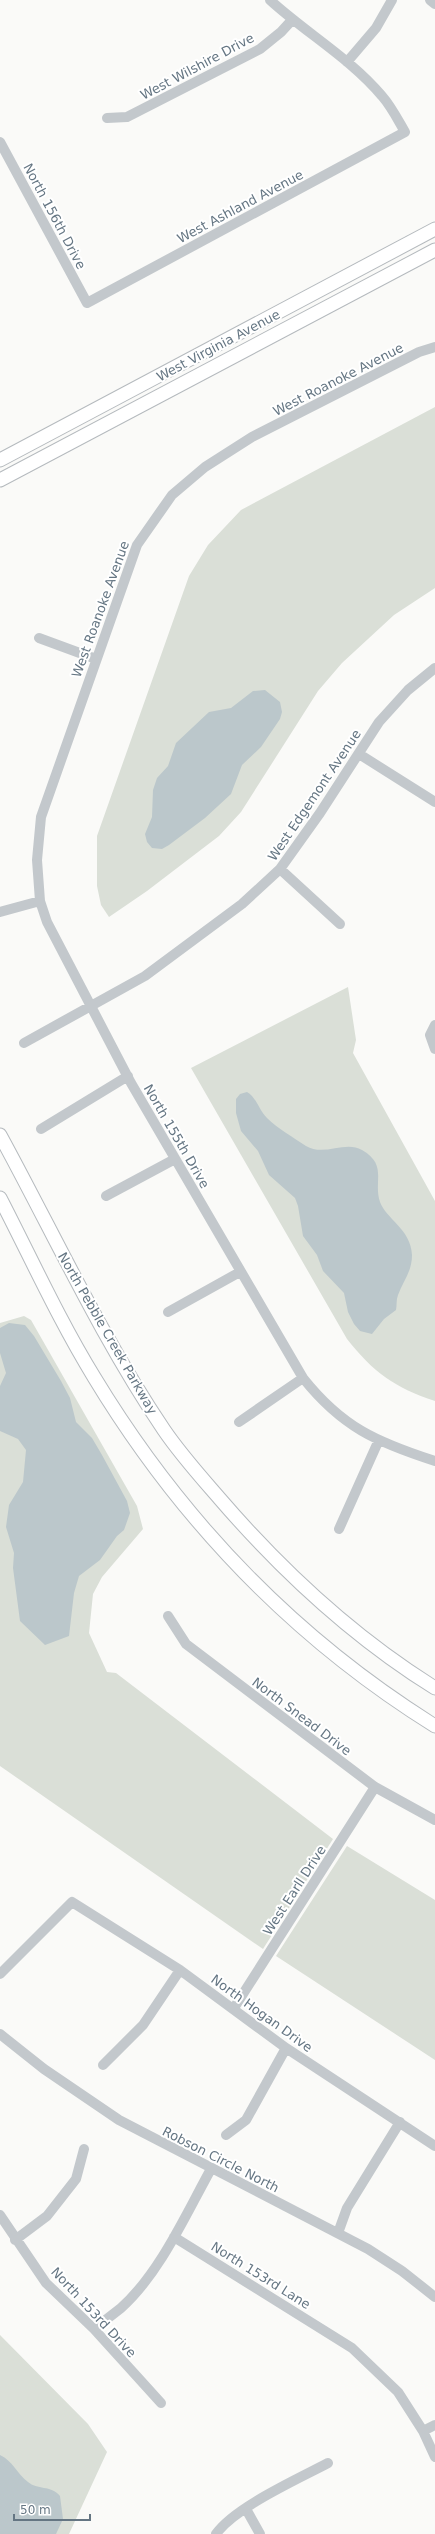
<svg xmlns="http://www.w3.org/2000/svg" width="435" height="2534" viewBox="0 0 435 2534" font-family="'DejaVu Sans',sans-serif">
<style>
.green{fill:#dadfd7}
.water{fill:#bbc7cb}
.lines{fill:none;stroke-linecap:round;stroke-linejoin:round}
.major-casing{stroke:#b5babe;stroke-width:15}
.minor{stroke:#c3c8cc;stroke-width:10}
.major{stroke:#fff;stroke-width:13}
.labels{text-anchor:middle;stroke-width:4;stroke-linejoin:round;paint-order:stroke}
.street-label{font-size:13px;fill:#657683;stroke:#fff}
</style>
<rect width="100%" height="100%" fill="#fafaf8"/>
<path class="green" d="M435 407V588L394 615 342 663 318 691 241 812 219 836 147 891 109 917 101 905 97 886V836L189 576 208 545 241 510Z
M348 987 356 1040 353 1053 435 1201V1401C395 1388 373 1372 347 1339L191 1068Z
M24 1316 31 1320 137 1506 143 1529 102 1577 93 1594 89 1633 107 1672 116 1673 333 1839 263 1949 0 1766V1323Z
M347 1846 435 1900V2060L276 1956Z
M0 2335 88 2424 107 2452 69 2534H0Z"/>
<path class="water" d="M265 690 280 702 282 712 280 719 261 747 242 765 231 794 205 818 169 845 162 849 152 848 147 842 145 834 152 817 153 790 157 778 168 766 176 743 209 712 231 708 253 691Z
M247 1092C256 1097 259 1110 267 1118 278 1129 293 1137 306 1146 324 1157 345 1140 362 1150 388 1165 373 1181 380 1202 386 1219 411 1229 412 1255 412 1272 403 1281 398 1295 396 1300 397 1305 396 1310L384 1319 372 1334 360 1331 354 1324 348 1312 344 1293 323 1271 317 1255 303 1236 298 1206 295 1198 269 1175 258 1151 241 1131 236 1113V1099L240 1094Z
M9 1323 25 1325 34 1336 61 1381 70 1398 76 1422 92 1438 102 1455 127 1501 130 1513 124 1530 117 1536 100 1560 79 1576 74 1593 69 1636 45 1645 20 1621 13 1568 14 1553 6 1527 9 1505 23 1482 26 1450 18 1439 0 1431V1386L6 1373 0 1353V1328Z
M0 2455C13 2461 17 2474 28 2482 37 2490 51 2485 60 2496L63 2519 56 2534H0Z"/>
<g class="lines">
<defs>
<path id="major" d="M0 460 435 229
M0 480 435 250
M0 1135C54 1234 101 1337 164 1430 181 1455 201 1477 220 1499 283 1572 353 1637 435 1688
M0 1198C31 1258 59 1320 94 1377 180 1519 294 1638 435 1726"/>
</defs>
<use href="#major" class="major-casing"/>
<path class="minor" d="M430 0 435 4
M347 62 376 28 392 0
M107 118 127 117 260 49 281 32 292 20
M0 142 87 303 405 132C398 120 391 106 382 96 350 58 306 33 270 0
M435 347 419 352 252 437 205 467 172 495 137 545 41 817 37 860 40 901 47 922 131 1083 303 1378C342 1427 376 1442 435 1461
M39 638 96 659
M359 754 435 802
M280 869 340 924
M0 912 40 901
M435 1025 430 1035 435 1049
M24 1043 145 976 242 904 280 869 320 813 379 722 408 690 435 668
M41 1129 128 1076
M106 1196 175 1159
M168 1312 240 1272
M239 1422 303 1378
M339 1529 378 1442
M168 1616 186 1644 375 1787 435 1820
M0 1974 72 1902 180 1970 286 2048 435 2146
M234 2008 375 1787
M0 2034 44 2069 119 2120 368 2249 402 2271 435 2297
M103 2065 143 2025 180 1970
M226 2135 246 2120 286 2048
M0 2215 46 2283 94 2329 161 2403
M338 2233 347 2208 400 2122
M174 2237 352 2348 398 2392 423 2431
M15 2240 47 2216 76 2179 84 2149
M94 2329C103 2322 112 2315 121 2308 160 2273 186 2214 211 2169
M435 2425 423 2431 435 2457
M246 2509 260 2534
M216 2534C235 2507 298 2479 328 2463"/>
<use href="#major" class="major"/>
</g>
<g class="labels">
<g class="street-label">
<text transform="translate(197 66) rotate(-28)" y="5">West Wilshire Drive</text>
<text transform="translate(240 206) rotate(-28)" y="5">West Ashland Avenue</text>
<text transform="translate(55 216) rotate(62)" y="5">North 156th Drive</text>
<text transform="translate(218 345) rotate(-28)" y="5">West Virginia Avenue</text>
<text transform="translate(338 379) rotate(-27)" y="5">West Roanoke Avenue</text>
<text transform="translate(100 609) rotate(-70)" y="5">West Roanoke Avenue</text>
<text transform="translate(314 795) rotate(-56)" y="5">West Edgemont Avenue</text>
<text transform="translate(177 1136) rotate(60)" y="5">North 155th Drive</text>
<text transform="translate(108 1333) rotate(60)" y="5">North Pebble Creek Parkway</text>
<text transform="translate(302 1716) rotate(37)" y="5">North Snead Drive</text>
<text transform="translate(294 1890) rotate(-57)" y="5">West Earll Drive</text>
<text transform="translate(262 2013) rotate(36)" y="5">North Hogan Drive</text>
<text transform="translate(221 2159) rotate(27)" y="5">Robson Circle North</text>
<text transform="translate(261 2275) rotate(32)" y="5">North 153rd Lane</text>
<text transform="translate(94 2312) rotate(47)" y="5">North 153rd Drive</text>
</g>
</g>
<path d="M14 2514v6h76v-6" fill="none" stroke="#657683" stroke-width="2"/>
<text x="20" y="2514" font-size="12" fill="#657683" stroke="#ffffff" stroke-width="3" paint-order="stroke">50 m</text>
</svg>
